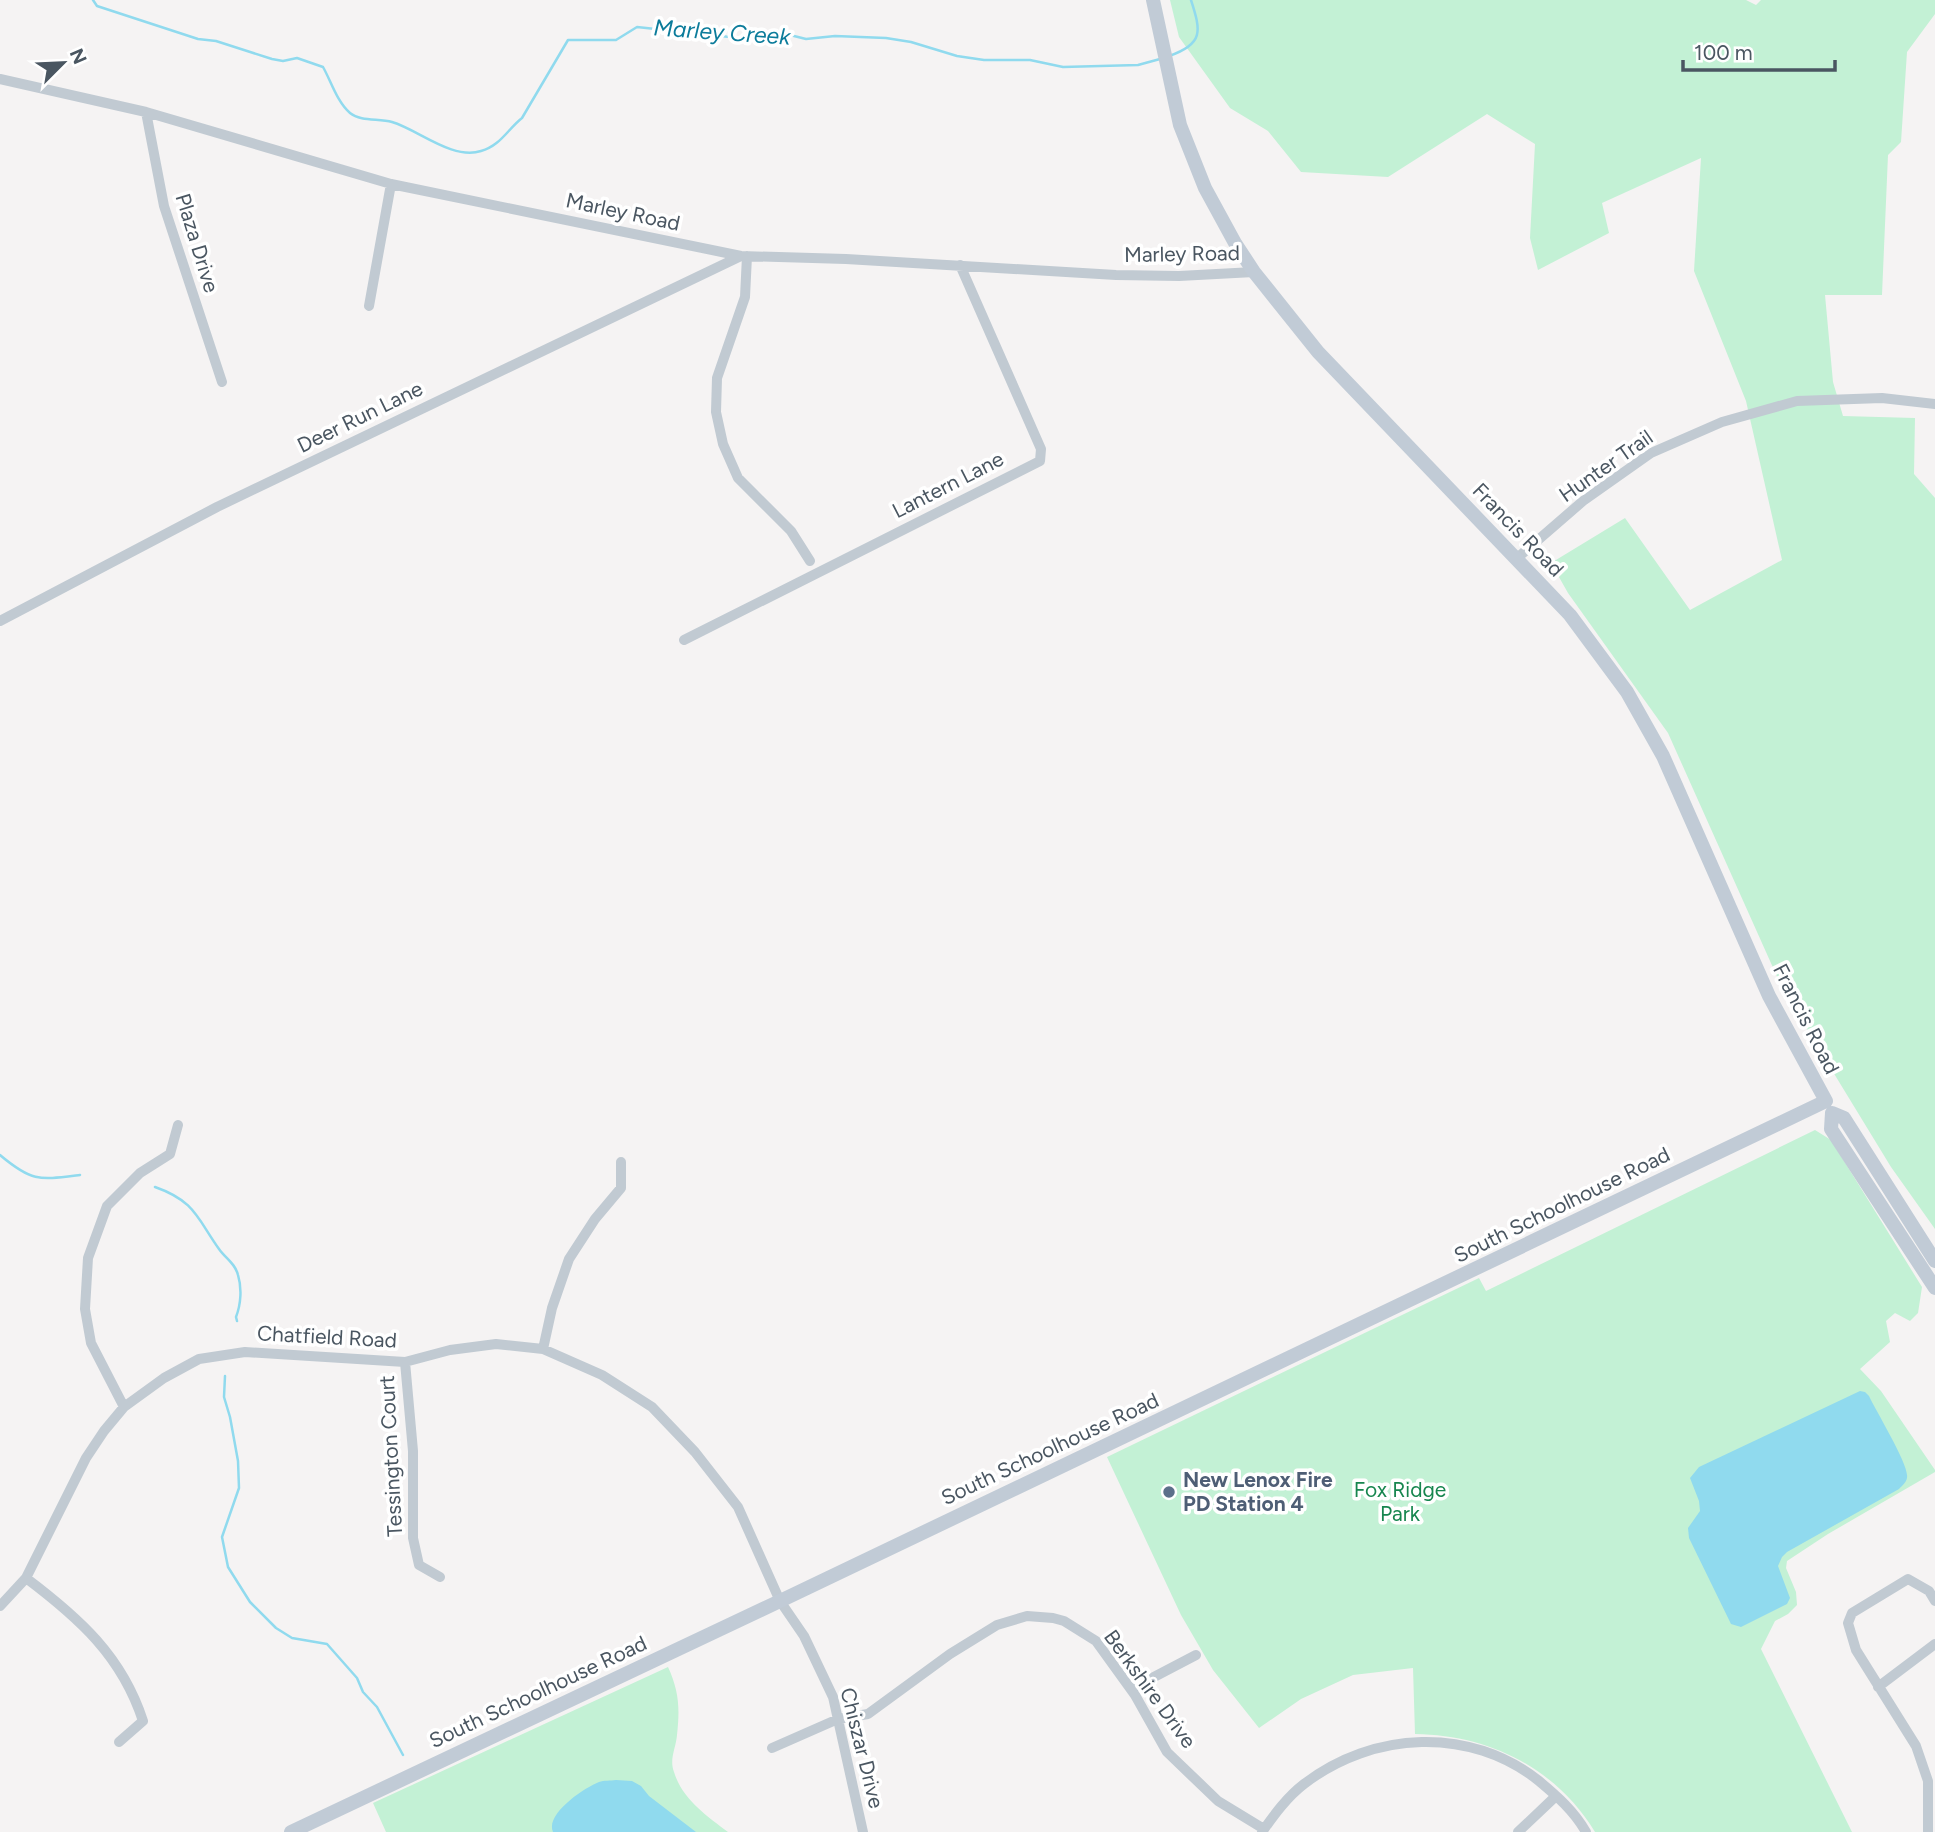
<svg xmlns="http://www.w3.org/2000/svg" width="1935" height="1832" viewBox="0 0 1935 1832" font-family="Figtree,sans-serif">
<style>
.green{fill:#c3f1d5}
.water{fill:#90daee}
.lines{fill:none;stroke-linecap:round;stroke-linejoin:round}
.stream{stroke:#90daee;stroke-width:2.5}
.street{stroke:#c1cad2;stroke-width:10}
.secondary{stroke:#c1cbd6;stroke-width:14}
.service-dot{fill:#5c6f8a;stroke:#fff;stroke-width:2.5}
.labels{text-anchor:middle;stroke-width:7;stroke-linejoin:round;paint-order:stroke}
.street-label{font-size:21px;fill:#4a5661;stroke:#fff}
.service-label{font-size:21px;font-weight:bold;fill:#4e5e75;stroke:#fff;text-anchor:start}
.park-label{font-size:21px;fill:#17864f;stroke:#fff}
.water-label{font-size:23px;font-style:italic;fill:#0c7c9b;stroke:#fff}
</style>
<rect width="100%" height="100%" fill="#f5f3f3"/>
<path class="green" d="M1170 0H1746L1756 5 1761 0H1935V14L1907 52 1901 142 1888 155 1882 295H1825L1833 382 1843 416 1915 418 1914 474 1935 498V1229L1891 1167 1783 990 1668 733 1568 593 1551 563 1625 518 1690 610 1782 560 1746 401 1694 271 1701 158 1602 203 1609 233 1538 270 1530 238 1535 144 1487 114 1388 177 1301 172 1268 131 1230 108 1179 37Z
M1815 1130 1831 1140 1922 1287 1918 1313 1910 1321 1895 1313 1886 1321 1890 1342 1860 1369 1881 1391 1935 1470V1472L1828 1534 1787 1561 1786 1568 1796 1592 1797 1605 1788 1614 1775 1621 1761 1649 1852 1832H1595C1556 1768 1489 1735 1415 1734L1413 1668 1353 1675 1301 1699 1259 1728 1213 1670 1181 1615 1107 1457 1479 1278 1486 1291Z
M668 1667C679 1691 680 1708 677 1735 676 1748 669 1759 674 1772 682 1799 707 1816 728 1832H386L373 1803Z"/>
<path class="water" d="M1860 1391 1865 1392 1869 1396C1876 1411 1907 1462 1907 1475 1908 1481 1903 1485 1899 1489L1787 1552 1782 1557 1778 1566 1790 1598 1787 1604 1741 1627 1731 1624 1689 1538 1688 1528 1700 1511 1699 1501 1690 1478 1699 1467Z
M616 1780 632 1781 641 1786 649 1796 696 1832H553C545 1814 584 1788 599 1782 604 1780 610 1781 616 1780Z"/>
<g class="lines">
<path class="stream" d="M93 0 97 6 198 39 216 41 272 59 283 61 297 58 323 67C331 81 337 102 350 113 361 122 379 118 392 122 419 130 452 160 481 151 500 146 508 129 522 118L568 40H616L637 27 739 38 790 35 806 39 835 36 886 38 911 42 957 56 984 60H1030L1063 67 1138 65 1160 59
M1169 56C1204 44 1201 31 1191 0
M0 1155C32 1182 39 1180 80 1175
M155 1187C195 1201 197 1218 219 1249 226 1259 235 1263 238 1275 242 1288 241 1304 236 1317L237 1321
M225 1376 224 1397 230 1417 238 1461 239 1488 222 1537 228 1567 250 1602 276 1628 292 1638 327 1644 357 1678 363 1692 377 1707 403 1755"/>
<path class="street" d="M0 79 146 112 391 184 741 256 846 259 1116 275 1179 276 1254 272
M146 112 164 206 222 382
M747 256 745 297 717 378 716 412 723 444 738 478 791 531 810 561
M369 306 391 184
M1516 559 1583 501 1651 453 1722 422 1797 401 1882 398 1935 404
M0 621 217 507 741 256
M684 640 1040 461 1041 449 960 265
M543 1349 552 1308 569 1259 595 1219 621 1188V1162
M405 1362 413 1451V1538L419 1565 440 1577
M124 1407 91 1343 85 1309 88 1258 107 1206 140 1173 170 1154 178 1125
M26 1578C79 1618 122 1656 143 1721L119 1742
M0 1606 26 1578 86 1458 104 1431 124 1407 164 1378 199 1359 245 1352 405 1362 450 1350 496 1344 543 1349 602 1375 652 1407 695 1452 738 1507 780 1601 804 1636 833 1697 863 1832
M1878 1687 1935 1644
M1131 1689 1196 1655
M772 1748 838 1719 868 1714 950 1654 997 1625 1027 1616 1053 1618 1064 1621 1096 1641 1135 1695 1167 1752 1218 1801 1264 1829
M1262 1832C1274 1815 1287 1797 1304 1784 1373 1731 1470 1726 1539 1781 1557 1796 1574 1811 1586 1832
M1518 1832 1556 1796
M1928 1832V1781L1916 1746 1856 1650 1848 1623 1852 1613 1908 1579 1929 1591 1935 1601"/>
<path class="secondary" d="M1935 1261 1844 1118 1832 1113 1831 1129 1935 1288
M291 1832 780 1601 1826 1101 1769 996 1663 756 1627 692 1570 615 1318 352 1254 272 1235 243 1205 188 1180 125 1153 0"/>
</g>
<circle class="service-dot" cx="1169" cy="1492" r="7"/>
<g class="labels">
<g class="street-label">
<text transform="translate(623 212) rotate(12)" y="7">Marley Road</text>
<text transform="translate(197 243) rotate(73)" y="7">Plaza Drive</text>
<text transform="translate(1182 254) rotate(-1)" y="7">Marley Road</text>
<text transform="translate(360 417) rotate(-26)" y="7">Deer Run Lane</text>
<text transform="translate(1606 466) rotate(-35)" y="7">Hunter Trail</text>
<text transform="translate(948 485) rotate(-27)" y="7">Lantern Lane</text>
<text transform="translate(1518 530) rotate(46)" y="7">Francis Road</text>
<text transform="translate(1806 1019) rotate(63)" y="7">Francis Road</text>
<text transform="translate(1562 1205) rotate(-26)" y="7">South Schoolhouse Road</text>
<text transform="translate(327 1337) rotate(3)" y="7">Chatfield Road</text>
<text transform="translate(1050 1449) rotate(-25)" y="7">South Schoolhouse Road</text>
<text transform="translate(391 1456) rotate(-93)" y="7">Tessington Court</text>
<text transform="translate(1150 1689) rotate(54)" y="7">Berkshire Drive</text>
<text transform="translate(538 1692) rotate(-25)" y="7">South Schoolhouse Road</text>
<text transform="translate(862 1748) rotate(76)" y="7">Chiszar Drive</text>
</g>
<g class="service-label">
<text x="1183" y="1487">New Lenox Fire<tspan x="1183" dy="24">PD Station 4</tspan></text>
</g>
<g class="park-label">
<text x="1400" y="1497">Fox Ridge<tspan x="1400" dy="24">Park</tspan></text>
</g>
<g class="water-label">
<text transform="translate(722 32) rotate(4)" y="8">Marley Creek</text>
</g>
</g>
<g transform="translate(63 63) rotate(66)" stroke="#ffffff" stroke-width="5" paint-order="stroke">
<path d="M0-5L12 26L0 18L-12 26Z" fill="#4a5661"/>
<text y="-10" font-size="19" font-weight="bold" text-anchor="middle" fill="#4a5661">N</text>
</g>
<path d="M1683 60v10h152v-10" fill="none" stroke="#4a5661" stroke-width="3.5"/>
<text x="1694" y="60" font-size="21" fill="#4a5661" stroke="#ffffff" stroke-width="5" paint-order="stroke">100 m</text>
</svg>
